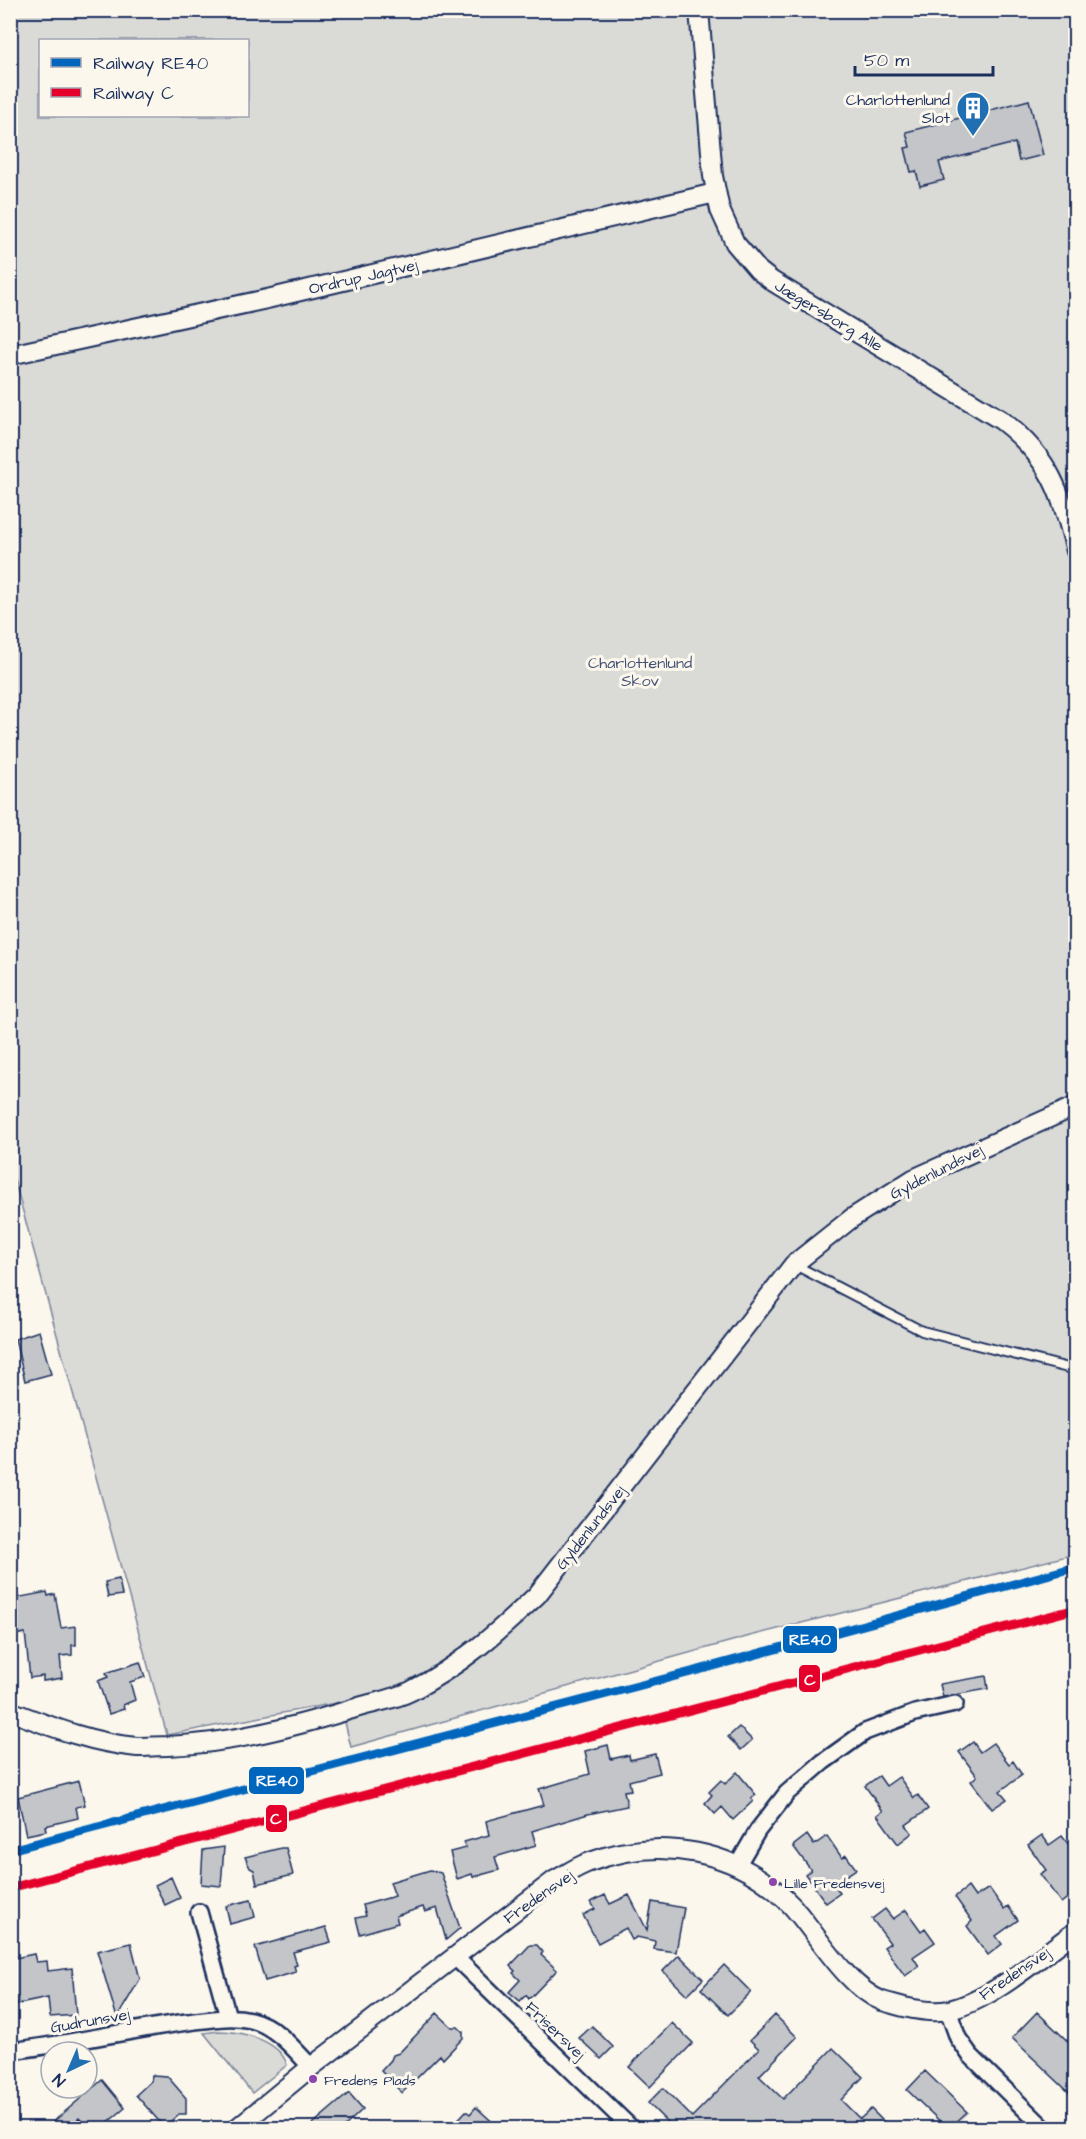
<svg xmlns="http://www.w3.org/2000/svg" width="1086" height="2139" viewBox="0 0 1086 2139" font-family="'Architects Daughter',sans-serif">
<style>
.green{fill:#dadad7;stroke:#7a849a;stroke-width:1.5;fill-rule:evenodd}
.building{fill:#c3c5c9;stroke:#1b2f5e;stroke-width:1.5}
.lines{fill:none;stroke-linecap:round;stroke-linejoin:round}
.service-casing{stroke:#1b2f5e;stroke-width:12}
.minor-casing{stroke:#1b2f5e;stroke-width:20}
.tertiary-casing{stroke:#1b2f5e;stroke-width:22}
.service{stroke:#fbf7ec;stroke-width:8}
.minor{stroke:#fbf7ec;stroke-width:15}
.tertiary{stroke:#fbf7ec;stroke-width:18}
.rail-1-casing{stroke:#fbf7ec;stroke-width:14}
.rail-2-casing{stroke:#fbf7ec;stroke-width:14}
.rail-1{stroke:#0065bd;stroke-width:9}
.rail-2{stroke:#e4002b;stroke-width:9}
.bus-dot{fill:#8e44ad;stroke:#fbf7ec;stroke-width:2}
.labels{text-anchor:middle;stroke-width:6;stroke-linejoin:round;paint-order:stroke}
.bus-label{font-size:14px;fill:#1b2f5e;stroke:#fbf7ec;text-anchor:start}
.poi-label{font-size:16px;fill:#1b2f5e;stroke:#fbf7ec;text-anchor:end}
.street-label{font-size:16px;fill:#1b2f5e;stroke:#fbf7ec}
.park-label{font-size:16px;fill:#415176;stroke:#fbf7ec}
.line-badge{stroke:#fbf7ec;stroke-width:2}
.badge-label{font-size:16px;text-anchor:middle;font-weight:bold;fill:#fff}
</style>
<rect width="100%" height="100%" fill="#fbf7ec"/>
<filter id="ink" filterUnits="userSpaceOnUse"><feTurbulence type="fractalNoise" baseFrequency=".0167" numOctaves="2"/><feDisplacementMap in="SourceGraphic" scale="12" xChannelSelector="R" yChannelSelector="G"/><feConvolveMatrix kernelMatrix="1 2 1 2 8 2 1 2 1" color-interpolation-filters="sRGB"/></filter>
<g filter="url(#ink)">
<path class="green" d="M10 11H1075V1554L750 1636 351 1747 340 1702 167 1735 11 1168ZM40 40H248V116H40Z
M218 2031C240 2031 280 2040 287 2065L252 2093 204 2033Z"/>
<path class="building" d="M1029 100 1043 155 1019 161 1015 143 939 162 944 180 920 186 916 171 911 172 905 148 910 147 906 132Z
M39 1331 51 1374 25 1381 15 1339Z
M119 1579 122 1595 108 1597 105 1582Z
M47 1592 48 1596 55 1594 61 1628 76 1626V1645H72V1655L60 1656 62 1678 43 1681V1676L30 1678 25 1633 10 1636V1599Z
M140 1662 145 1677 130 1682 135 1700 123 1705 124 1709 109 1714 98 1681 108 1677 106 1673Z
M986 1676 988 1689 943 1697 940 1684Z
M739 1727 752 1740 741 1750 728 1737Z
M973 1742 980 1752 993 1743 1009 1764 1013 1761 1022 1775 1000 1791 1007 1799 992 1809 971 1781 977 1776 959 1752Z
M608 1745 611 1759 629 1755 630 1760 655 1754 660 1773 629 1781 631 1790 624 1791 627 1806 588 1814 532 1831 536 1845 495 1857 499 1870 473 1877 472 1874 457 1879 450 1852 466 1848 464 1842 489 1835 486 1821 544 1805 539 1789 590 1774 585 1751Z
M737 1772 756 1795 751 1799 753 1801 733 1820 722 1807 715 1814 705 1803 712 1795 709 1792 721 1780 725 1784Z
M879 1776 886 1786 899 1777 914 1798 918 1795 928 1809 906 1825 912 1833 898 1844 877 1815 883 1811 865 1786Z
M79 1781 85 1805 76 1807 78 1818 45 1826 46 1831 26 1835 18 1797Z
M807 1835 814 1845 827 1836 842 1858 846 1855 856 1869 834 1884 840 1893 826 1903 805 1874 811 1870 793 1846Z
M1042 1835 1049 1845 1062 1836 1076 1854V1879L1069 1884 1075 1892 1061 1903 1040 1874 1046 1870 1028 1845Z
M224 1847 221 1886 201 1884 203 1850Z
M281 1848H286L293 1875 257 1884 254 1870 250 1868 245 1857Z
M430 1870 441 1873 460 1928 446 1940 437 1908 425 1912 423 1907 396 1916 398 1923 360 1934 356 1918 366 1916 363 1905 395 1896 390 1882Z
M171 1877 180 1898 165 1905 155 1885Z
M968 1887 975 1897 989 1888 1004 1909 1008 1906 1018 1920 996 1936 1002 1944 988 1955 967 1926 972 1921 955 1897Z
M605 1895 610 1904 629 1895 647 1930 652 1902 684 1908 676 1952 654 1949 655 1941 637 1937 632 1940 626 1928 598 1943 583 1915 595 1909 591 1902Z
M251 1900 255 1917 230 1924 226 1906Z
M885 1909 893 1919 906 1910 921 1931 925 1928 935 1942 913 1957 919 1966 905 1976 884 1947 890 1943 872 1919Z
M326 1927 331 1942 293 1952 297 1965 294 1966 296 1972 265 1981 255 1947Z
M131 1943 140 1979 117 2018 97 1951Z
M530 1945H537L543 1952 541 1955 557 1970 529 1999 526 1995 520 2001 509 1992 520 1980 513 1973 515 1971 510 1966Z
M34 1954 36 1962 47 1961 48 1971 72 1968 76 2015 50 2017 48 1998 10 2006V1959Z
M679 1955 703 1979 687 1995 663 1971Z
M724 1965 751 1992 728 2015 701 1989Z
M1037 2012 1076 2049V2099L1012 2038Z
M437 2013 452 2027H458L463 2032V2038L443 2059 440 2055 402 2093 381 2071 391 2060 393 2055 399 2053Z
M775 2015 797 2037 759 2076 783 2099 833 2048 863 2077 841 2100 860 2119 871 2109 890 2128H673L648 2103 663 2088 692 2117 759 2049 750 2040Z
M672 2023 693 2043 650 2087 629 2067Z
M592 2026 613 2047 601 2059 579 2038Z
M925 2071 967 2112 950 2128H947L907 2090Z
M152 2075 167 2076 186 2098V2114H179L164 2127 136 2095 151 2081Z
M102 2080 125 2108 101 2128H88L79 2118 68 2128H46Z
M349 2093 363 2109 343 2128H308Z
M476 2107 499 2128H450L466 2111 470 2114Z"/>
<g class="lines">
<defs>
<path id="service" d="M795 1265 922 1331 1076 1370"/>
<path id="minor" d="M737 1866 758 1830 787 1793 823 1762 865 1732 915 1713 955 1704
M199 1912 228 2017
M455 1957 631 2128
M948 2010 958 2038 970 2055 1044 2128
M10 2051C70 2044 128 2030 187 2022 208 2020 229 2015 251 2020 276 2026 294 2049 311 2067"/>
<path id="tertiary" d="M699 10 713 176 720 210 735 243 758 270 772 281 1001 420C1051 458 1061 493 1076 551
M10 355 267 299 715 193
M10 1711C52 1727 92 1743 137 1747 147 1747 158 1746 168 1746 233 1743 298 1726 359 1707 376 1702 396 1699 411 1691 461 1665 497 1633 537 1595L794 1264 852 1218 913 1179 1076 1106
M237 2128 311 2067 555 1880C565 1875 576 1867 587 1863 658 1835 739 1849 792 1906 817 1934 847 1987 882 2001 889 2003 897 2005 904 2007 917 2010 935 2013 949 2010 992 2000 1040 1957 1076 1931"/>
</defs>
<use href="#service" class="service-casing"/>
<use href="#minor" class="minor-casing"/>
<use href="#tertiary" class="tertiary-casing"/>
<use href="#service" class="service"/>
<use href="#minor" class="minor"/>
<use href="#tertiary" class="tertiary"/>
<defs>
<path id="rail-1" d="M10 1850 695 1671 1076 1567"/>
<path id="rail-2" d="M10 1888 1076 1609"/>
</defs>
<use href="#rail-1" class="rail-1-casing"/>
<use href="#rail-2" class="rail-2-casing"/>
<use href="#rail-1" class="rail-1"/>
<use href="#rail-2" class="rail-2"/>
</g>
</g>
<defs>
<symbol id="building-pin" viewBox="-11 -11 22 30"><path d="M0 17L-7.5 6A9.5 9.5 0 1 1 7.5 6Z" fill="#1f6fb2" stroke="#fbf7ec"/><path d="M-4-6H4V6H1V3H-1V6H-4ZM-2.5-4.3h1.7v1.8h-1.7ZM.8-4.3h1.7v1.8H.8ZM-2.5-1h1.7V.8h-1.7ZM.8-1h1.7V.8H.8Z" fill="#fff"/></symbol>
</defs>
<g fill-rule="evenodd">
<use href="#building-pin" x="954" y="89" width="38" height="52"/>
</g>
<g class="bus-dot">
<circle cx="773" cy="1882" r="5"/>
<circle cx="313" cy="2079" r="5"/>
</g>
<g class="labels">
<g class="bus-label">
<text x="784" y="1888">Lille Fredensvej</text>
<text x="324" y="2085">Fredens Plads</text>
</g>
<g class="poi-label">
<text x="950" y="105">Charlottenlund<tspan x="950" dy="18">Slot</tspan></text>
</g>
<g class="street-label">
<text transform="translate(363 276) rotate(-13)" y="6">Ordrup Jagtvej</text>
<text transform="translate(829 315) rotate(31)" y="6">Jægersborg Alle</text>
<text transform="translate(936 1171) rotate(-27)" y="6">Gyldenlundsvej</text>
<text transform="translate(590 1527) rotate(-52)" y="6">Gyldenlundsvej</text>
<text transform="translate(538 1896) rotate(-35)" y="6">Fredensvej</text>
<text transform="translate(1014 1973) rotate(-34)" y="6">Fredensvej</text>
<text transform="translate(90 2020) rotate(-10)" y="6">Gudrunsvej</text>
<text transform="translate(556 2030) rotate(44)" y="6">Frisersvej</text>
</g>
<g class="park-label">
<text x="640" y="668">Charlottenlund<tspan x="640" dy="18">Skov</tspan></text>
</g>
</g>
<g class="line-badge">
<rect x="782" y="1625" width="56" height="29" rx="6" fill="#0065bd"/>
<rect x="798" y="1664" width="23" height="29" rx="6" fill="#e4002b"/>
<rect x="248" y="1766" width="57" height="29" rx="6" fill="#0065bd"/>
<rect x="265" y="1804" width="23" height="29" rx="6" fill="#e4002b"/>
</g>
<g class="badge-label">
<text x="810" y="1645">RE40</text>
<text x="810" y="1685">C</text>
<text x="277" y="1786">RE40</text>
<text x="276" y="1824">C</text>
</g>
<rect width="1086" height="2139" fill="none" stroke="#fbf7ec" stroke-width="36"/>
<rect x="18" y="18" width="1050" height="2103" fill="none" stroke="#1b2f5e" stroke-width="2" filter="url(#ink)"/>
<rect x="39" y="39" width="210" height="78" fill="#fbf7ec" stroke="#a1a7b3" stroke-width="1.5"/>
<rect x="51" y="58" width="30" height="9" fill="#0065bd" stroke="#a1a7b3" stroke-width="1.5"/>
<text x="93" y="69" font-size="18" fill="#1b2f5e">Railway RE40</text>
<rect x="51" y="88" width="30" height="9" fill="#e4002b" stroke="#a1a7b3" stroke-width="1.5"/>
<text x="93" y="99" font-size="18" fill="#1b2f5e">Railway C</text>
<g transform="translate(69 2070) rotate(224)"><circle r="28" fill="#fbf7ec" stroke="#a1a7b3" stroke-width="1.5"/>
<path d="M0-4.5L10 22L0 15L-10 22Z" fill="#1f6fb2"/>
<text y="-9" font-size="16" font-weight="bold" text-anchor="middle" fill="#1b2f5e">N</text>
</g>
<path d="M855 66v9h138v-9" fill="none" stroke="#1b2f5e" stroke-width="3"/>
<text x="864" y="66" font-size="18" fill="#1b2f5e" stroke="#fbf7ec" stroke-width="4.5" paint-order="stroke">50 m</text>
</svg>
